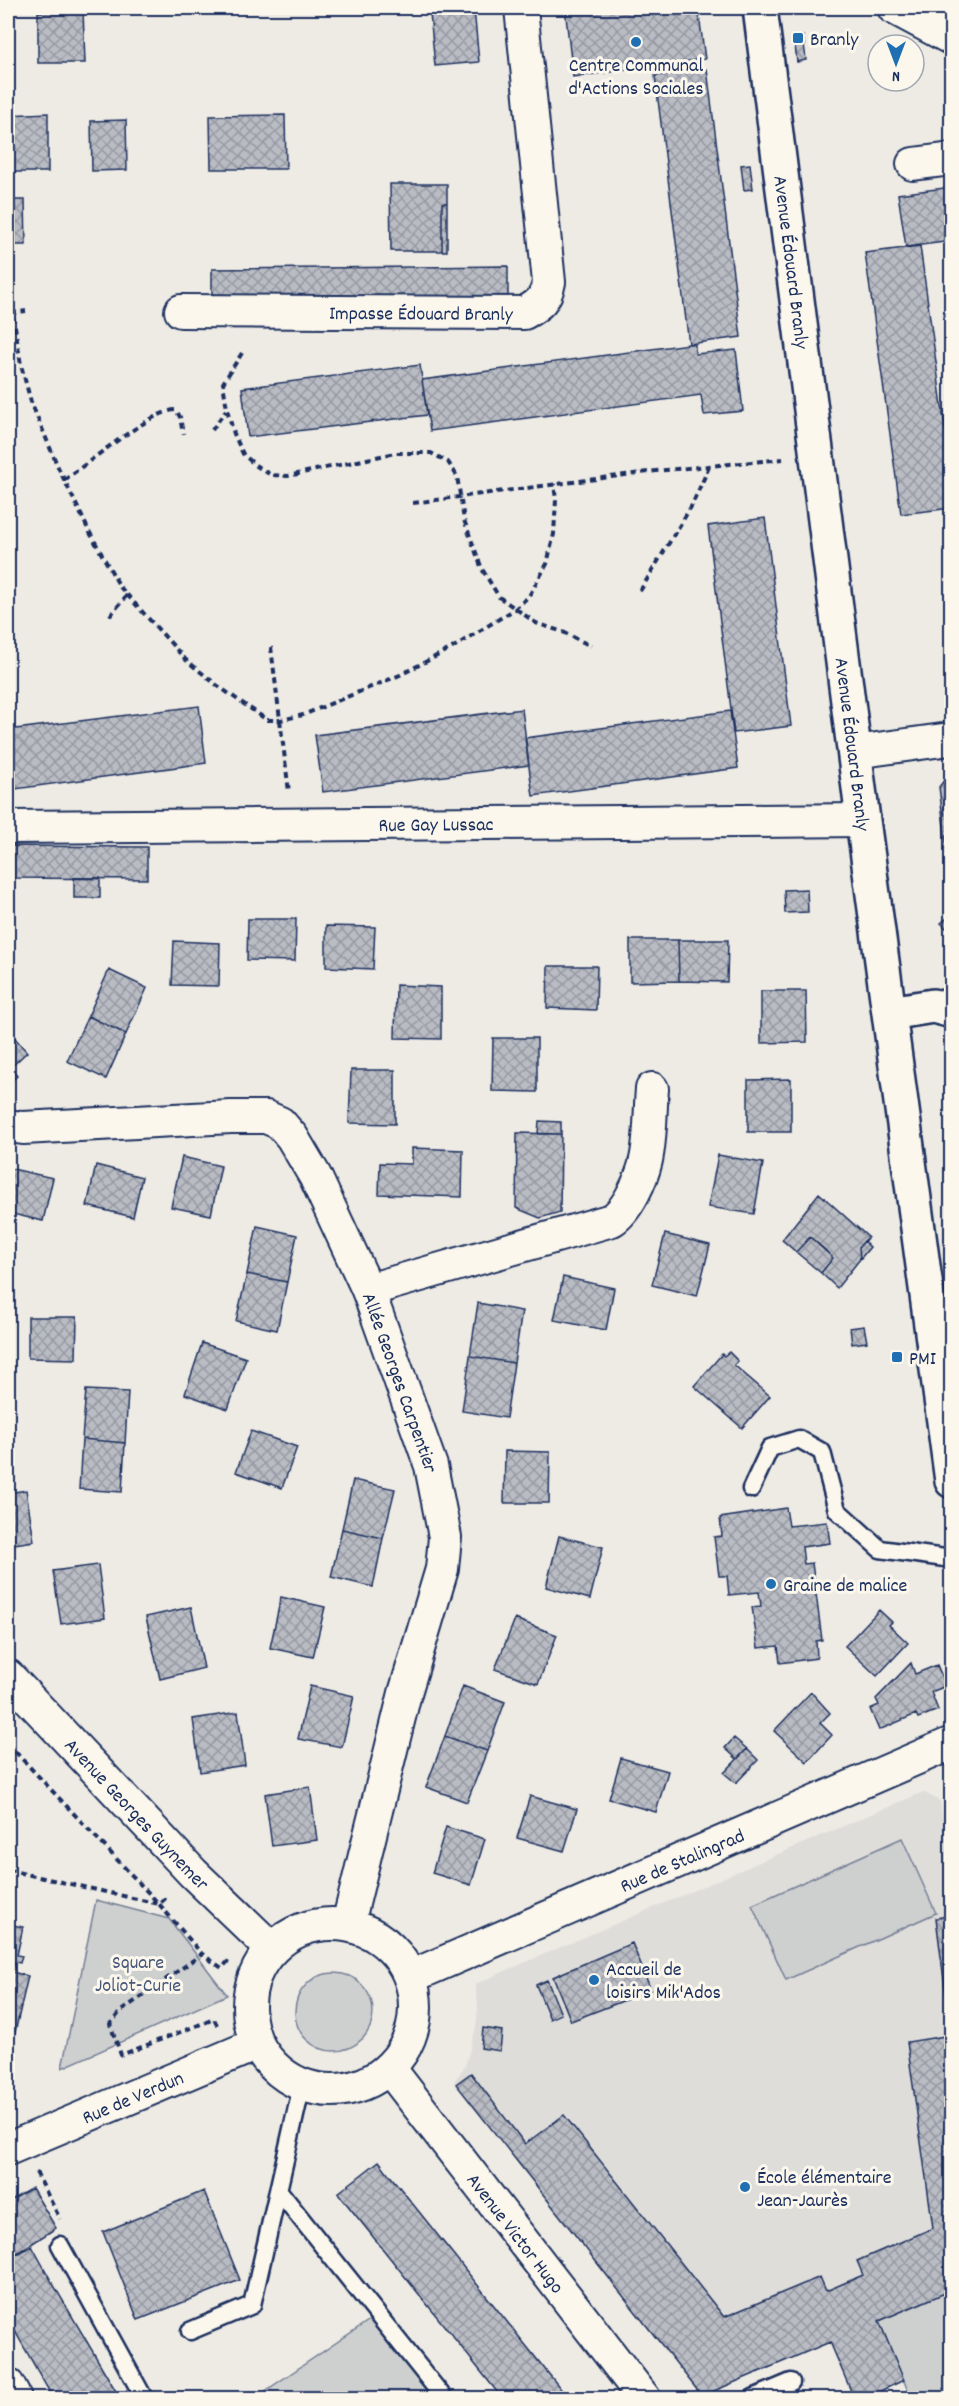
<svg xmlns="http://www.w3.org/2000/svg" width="959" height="2406" viewBox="0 0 959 2406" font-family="Dekko,sans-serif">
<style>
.built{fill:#deddda}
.green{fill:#cecfcf;stroke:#747f96;stroke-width:1.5}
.building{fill:url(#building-cross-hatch);stroke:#1b2f5e;stroke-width:1.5}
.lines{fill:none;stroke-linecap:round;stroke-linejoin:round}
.lane-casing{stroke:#1b2f5e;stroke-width:21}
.street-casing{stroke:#1b2f5e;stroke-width:36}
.secondary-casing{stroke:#1b2f5e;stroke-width:38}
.path{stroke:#1b2f5e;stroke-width:4;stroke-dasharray:6 4.5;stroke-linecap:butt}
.lane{stroke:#fbf7ec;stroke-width:16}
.street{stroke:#fbf7ec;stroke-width:32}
.secondary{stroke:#fbf7ec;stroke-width:33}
.poi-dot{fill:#1f6fb2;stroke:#fbf7ec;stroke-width:2}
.labels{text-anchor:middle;stroke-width:6;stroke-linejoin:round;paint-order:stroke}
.poi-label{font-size:20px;fill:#1b2f5e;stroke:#fbf7ec;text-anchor:start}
.street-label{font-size:20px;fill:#1b2f5e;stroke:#fbf7ec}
.park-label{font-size:20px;fill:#48577a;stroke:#fbf7ec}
</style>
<defs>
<pattern id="building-cross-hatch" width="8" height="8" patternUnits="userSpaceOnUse" patternTransform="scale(1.5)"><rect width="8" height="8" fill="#b9bcc3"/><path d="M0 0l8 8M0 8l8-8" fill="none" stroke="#9699a2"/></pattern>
</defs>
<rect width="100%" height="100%" fill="#eeebe4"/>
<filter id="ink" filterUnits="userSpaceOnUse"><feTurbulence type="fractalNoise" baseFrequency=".0167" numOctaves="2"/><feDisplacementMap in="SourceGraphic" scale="12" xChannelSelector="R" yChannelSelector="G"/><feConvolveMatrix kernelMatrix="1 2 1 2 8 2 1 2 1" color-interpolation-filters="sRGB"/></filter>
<g filter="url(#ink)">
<path class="built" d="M923 1792 940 1801 952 1880 951 2291 702 2396 454 2081 465 2066 476 2027 478 2005 475 1984Z"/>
<path class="green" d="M902 1838 936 1913 786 1980 752 1905Z
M96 1900 169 1919 227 1995 62 2068Z
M295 2012a39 39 0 1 1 78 0a39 39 0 1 1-78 0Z
M951 2290V2398H911L879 2321Z
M371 2319 432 2398H255Z"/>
<path class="building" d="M565 8H698L705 59 573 77Z
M474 9 479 62 435 66 430 13Z
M83 11 85 63H38V12Z
M803 36 806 60 797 62 794 37Z
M707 69 741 337 689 344 655 76Z
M48 113V172H8V115Z
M285 115 286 169H211L210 116Z
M126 120 127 170 92 171 91 121Z
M750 164 753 189 744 190 741 165Z
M390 184H447V203H442V251H391Z
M952 187V241L906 247 898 194Z
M8 200H25L26 245H8Z
M442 203H447V251H442Z
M920 246 952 478V508L901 514 865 253Z
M508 266V297L212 298V269Z
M689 344H695V354L736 350 743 411 704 415 701 395 430 431 422 380Z
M420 365 427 415 248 437 242 388Z
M765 518 791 726 734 733 708 526Z
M199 706 206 763 8 790V730Z
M522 709 529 765 323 792 315 735Z
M730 711 738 768 533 796 525 738Z
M952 770V890L939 787Z
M8 846 147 847V879L8 878Z
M74 878H100V898H74Z
M807 889 808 912 785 913 784 890Z
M952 914V934L941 923Z
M248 919H296L295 961 247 960Z
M326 926 375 927 373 969 326 967Z
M630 940H678L679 981 630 982Z
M678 940H728L727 982 679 981Z
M174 941 220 943 219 986 172 985Z
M548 966H597L596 1010 547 1008Z
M109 970 147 988 126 1034 88 1016Z
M396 985 441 987V1039L395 1038Z
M761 991H806L807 1042 761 1043Z
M88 1016 126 1034 106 1079 67 1061Z
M8 1030 27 1052 10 1068 17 1076 8 1084Z
M493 1038H537V1092L492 1091Z
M351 1070H395V1124L349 1123Z
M791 1079V1132H748V1080Z
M539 1121 561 1122V1134H538Z
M517 1133 561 1134 560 1212 540 1218 516 1208Z
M412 1148 463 1150 462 1197 379 1194 380 1163 412 1164Z
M718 1155 763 1163 754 1214 708 1207Z
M182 1157 221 1166 211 1215 171 1207Z
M96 1165 142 1177 133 1217 87 1206Z
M8 1168 53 1178 43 1221 8 1213Z
M819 1193 868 1237 859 1247 860 1259 837 1288 821 1273 833 1258 824 1249 810 1237 796 1252 782 1240Z
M257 1226 297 1235 287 1282 247 1274Z
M665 1234 710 1245 697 1296 652 1285Z
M810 1237 833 1258 821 1273 796 1252Z
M864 1241 870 1247 860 1259 859 1247Z
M247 1274 287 1282 277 1330 236 1321Z
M563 1277 614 1288 606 1330 554 1320Z
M478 1303 522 1311 514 1363 470 1356Z
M28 1317H77L76 1359 28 1358Z
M864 1326 867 1342 852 1344 850 1328Z
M202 1343 246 1358 228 1409 185 1394Z
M729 1352 738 1361 734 1365 770 1396 742 1428 694 1386 722 1354 724 1356Z
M470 1356 514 1363 506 1418 462 1411Z
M86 1390 128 1392 125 1443 82 1439Z
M251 1431 297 1447 282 1488 236 1472Z
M82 1439 125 1443 122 1492 79 1489Z
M505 1451 550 1452 549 1503H504Z
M353 1480 395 1489 383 1538 342 1529Z
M26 1490 34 1541 8 1545V1493Z
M786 1508 789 1526 827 1522 830 1543 802 1547 804 1564 812 1563 822 1640 816 1641 817 1658 780 1663 778 1646 758 1648 752 1607 761 1606 759 1592 729 1595 727 1576H719L714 1537 722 1536 720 1518Z
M342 1529 383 1538 373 1587 331 1577Z
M559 1536 603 1547 590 1599 546 1587Z
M98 1565 105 1618 61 1624 53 1571Z
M281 1597 325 1607 313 1657 270 1648Z
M191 1607 204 1668 160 1679 146 1617Z
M879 1610 892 1622 889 1625 908 1643 877 1676 845 1646Z
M515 1619 557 1635 538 1684 495 1669Z
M911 1663 915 1674 937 1665 946 1686 931 1692 938 1710 918 1718 916 1714 879 1730 870 1709 879 1705 876 1699Z
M310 1686 354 1696 342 1747 298 1739Z
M463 1686 505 1702 487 1751 445 1736Z
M811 1692 830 1713 820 1723 832 1735 807 1762 774 1731Z
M238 1712 245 1765 200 1772 193 1719Z
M445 1736 487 1751 467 1802 426 1787Z
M734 1738 747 1749 737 1759 725 1748Z
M747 1749 758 1760 736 1783 724 1773Z
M621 1758 668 1771 656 1812 609 1799Z
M310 1787 317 1840 272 1846 265 1794Z
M530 1796 577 1809 564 1851 517 1838Z
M446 1827 485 1839 471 1885 432 1873Z
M952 1915V2290L879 2321 904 2380 865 2398H854L830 2342 702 2396 456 2084 471 2073 525 2144 564 2115 724 2317 820 2277 826 2291 863 2275 857 2261 933 2228 907 2042 951 2035 936 1918Z
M8 1924 23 1927 17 1955 22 1956 20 1963 15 1962 12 1972 28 1976 8 2063Z
M632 1943 651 1990 571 2021 553 1977Z
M547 1980 561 2014 550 2019 536 1985Z
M483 2028 502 2031 500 2051 481 2048Z
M379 2161 388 2173 568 2398H502L338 2193Z
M32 2188 56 2228 8 2259V2202Z
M204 2191 240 2280 138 2320 103 2232Z
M32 2246 53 2284 120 2398H53L8 2319V2259Z"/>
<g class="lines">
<defs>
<path id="lane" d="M751 1489 770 1448 799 1439 822 1452 837 1510 880 1549 952 1559
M279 2191 444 2398
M60 2245 144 2398
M190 2331 252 2305 302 2085
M753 2398 791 2382"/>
<g id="street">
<path d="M894 8 952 39"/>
<path d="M913 164 952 159"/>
<path id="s1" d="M181 311 524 313C539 305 546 299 549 282L521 8"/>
<path d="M855 752 950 739 952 737"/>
<path id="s2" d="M8 827 863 820"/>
<path id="s3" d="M8 1126 23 1128 231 1117H266L280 1123 292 1137 315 1176 368 1290 431 1466 445 1537 442 1569 405 1693 348 1924"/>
<path d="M368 1290 612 1220C628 1210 642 1178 646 1160 651 1137 650 1112 652 1089"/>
<path id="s4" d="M8 1676 193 1873 272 1949"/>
<circle cx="332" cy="2007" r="83"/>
<path id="s5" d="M410 1977 952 1743"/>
<path id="s6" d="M389 2068 644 2398"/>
<path id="s7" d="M8 2149 257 2044"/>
<path d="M8 2385 15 2398"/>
</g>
<g id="secondary">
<path id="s8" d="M760 8 863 820 952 1481"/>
<path d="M890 1013 933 1006 952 1011"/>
</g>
</defs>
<use href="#lane" class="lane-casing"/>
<use href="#street" class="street-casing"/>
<use href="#secondary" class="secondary-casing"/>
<path class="path" d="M8 306 14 320 21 365 31 402 58 467 89 531 120 587 186 660 218 686 267 720H281L303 715 400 675 452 648 515 609 529 596 547 564 554 534 556 500 554 484
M11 313 26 311
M242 353 223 383 227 409 234 434 243 454 255 465 271 475 288 476 395 453H431L448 462 457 476 464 520 482 569 499 597 536 623 563 632 591 646
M212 430 226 410
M64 480C87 464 152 410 176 410L180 417 183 434
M413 503 656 471 783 459
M640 591 692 505 709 467
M110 616 127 595
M271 647 289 792
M8 1744 159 1904 202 1954
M8 1870 159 1904 168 1896
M217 2025 214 2019 121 2055 110 2024 121 2011 202 1954 222 1968 231 1958
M36 2172 60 2219"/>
<use href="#lane" class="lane"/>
<use href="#street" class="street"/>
<use href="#secondary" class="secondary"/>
</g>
</g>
<g class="poi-dot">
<rect x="792" y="32" width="12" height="12" rx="3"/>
<circle cx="636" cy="42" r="6"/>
<rect x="891" y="1351" width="12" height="12" rx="3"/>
<circle cx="771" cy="1584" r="6"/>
<circle cx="594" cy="1980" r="6"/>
<circle cx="745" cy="2187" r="6"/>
</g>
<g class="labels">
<g class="poi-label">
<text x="810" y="45">Branly</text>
<text x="636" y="71" text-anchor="middle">Centre Communal<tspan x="636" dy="23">d'Actions Sociales</tspan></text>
<text x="909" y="1364">PMI</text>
<text x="783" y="1591">Graine de malice</text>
<text x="606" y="1975">Accueil de<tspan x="606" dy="23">loisirs Mik'Ados</tspan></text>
<text x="757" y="2183">École élémentaire<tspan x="757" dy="23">Jean-Jaurès</tspan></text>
</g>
<g class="street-label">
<text dy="7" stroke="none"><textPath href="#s8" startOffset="256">Avenue Édouard Branly</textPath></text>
<text dy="7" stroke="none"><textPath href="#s1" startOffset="240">Impasse Édouard Branly</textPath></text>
<text dy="7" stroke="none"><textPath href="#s8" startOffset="742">Avenue Édouard Branly</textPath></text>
<text dy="7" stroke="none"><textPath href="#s2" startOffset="428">Rue Gay Lussac</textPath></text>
<text dy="7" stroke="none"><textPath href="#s3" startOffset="561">Allée Georges Carpentier</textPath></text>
<text dy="7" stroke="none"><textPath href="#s4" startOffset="189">Avenue Georges Guynemer</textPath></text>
<text dy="7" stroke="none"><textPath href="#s5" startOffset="296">Rue de Stalingrad</textPath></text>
<text dy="7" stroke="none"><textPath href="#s7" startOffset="135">Rue de Verdun</textPath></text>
<text dy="7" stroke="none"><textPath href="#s6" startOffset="208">Avenue Victor Hugo</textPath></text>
</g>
<g class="park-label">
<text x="138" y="1968">Square<tspan x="138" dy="23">Joliot-Curie</tspan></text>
</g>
</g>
<rect width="959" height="2406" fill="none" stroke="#fbf7ec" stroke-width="30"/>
<rect x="15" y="15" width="929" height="2376" fill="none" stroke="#1b2f5e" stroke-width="2" filter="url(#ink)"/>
<g transform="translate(896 63) rotate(180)"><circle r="28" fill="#fbf7ec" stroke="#a1a7b3" stroke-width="1.5"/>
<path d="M0-4.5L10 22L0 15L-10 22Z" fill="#1f6fb2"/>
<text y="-9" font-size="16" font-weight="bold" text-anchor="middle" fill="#1b2f5e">N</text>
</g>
</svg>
